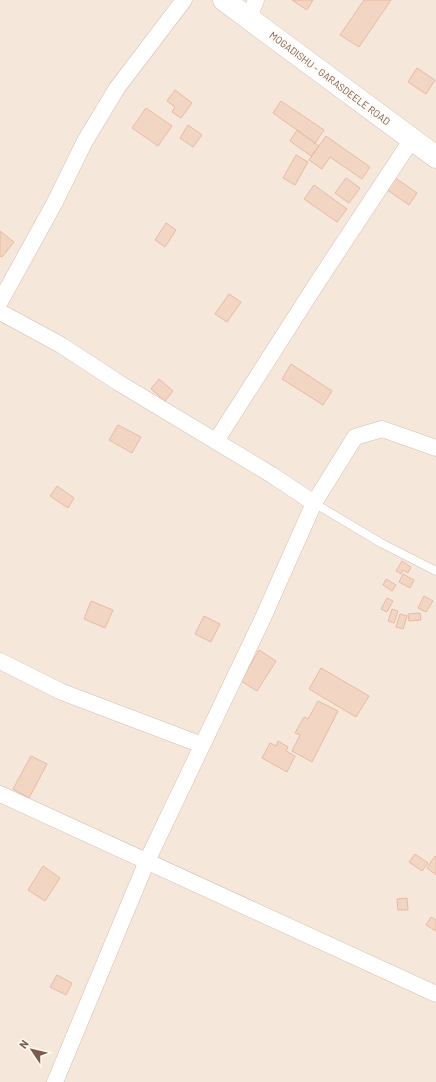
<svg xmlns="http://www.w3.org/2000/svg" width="436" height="1082" viewBox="0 0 436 1082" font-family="Barlow,sans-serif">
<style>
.residential{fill:#f5e8da}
.building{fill:#f3d5c3;stroke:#e6bba3}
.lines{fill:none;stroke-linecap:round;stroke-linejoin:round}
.lane-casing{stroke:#d1beb0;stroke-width:9}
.street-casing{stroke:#d1beb0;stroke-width:17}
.secondary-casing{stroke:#d6c0b0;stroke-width:23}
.lane{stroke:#fff;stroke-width:8}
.street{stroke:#fff;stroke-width:16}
.secondary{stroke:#fff;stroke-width:22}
.labels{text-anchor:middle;stroke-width:3;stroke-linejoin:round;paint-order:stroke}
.street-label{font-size:10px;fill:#7a5c4d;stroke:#fffaf3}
</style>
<rect width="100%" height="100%" fill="#fdf6ec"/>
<path class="residential" d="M0 0H436V1082H0Z"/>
<path class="building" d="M292 0H313L307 10Z
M364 0H391L359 47 340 35Z
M417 68 435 80 426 94 408 82Z
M175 90 192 103 181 118 172 112 175 107 167 101Z
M281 101 324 130 315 143 273 113Z
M146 108 172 126 158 146 132 128Z
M188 125 202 135 193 147 180 138Z
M297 130 319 146 311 156 290 141Z
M326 136 370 167 362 179 330 157 322 169 309 160Z
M296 155 308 162 295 185 283 178Z
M394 177 417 193 409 205 386 189Z
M346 178 360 188 349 203 335 193Z
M314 185 347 209 337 222 304 199Z
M166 223 176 230 165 247 155 240Z
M0 231 14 242 2 257 0 256Z
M229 294 241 302 227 322 215 314Z
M291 364 332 391 323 405 282 379Z
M159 379 173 391 165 401 151 389Z
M118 425 141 437 132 453 109 440Z
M57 486 74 498 68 508 50 496Z
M402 561 411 567 408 573 403 570 401 574 396 571Z
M403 574 414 580 410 588 399 582Z
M386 579 396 585 392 591 383 585Z
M424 596 433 601 426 612 418 608Z
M387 598 393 601 387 612 381 609Z
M91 601 113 610 105 628 84 619Z
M392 609 398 611 394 623 388 621Z
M420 613 421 620 409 621 408 614Z
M400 614 407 616 403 629 396 627Z
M204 616 220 624 211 642 195 634Z
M259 650 276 661 257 691 241 681Z
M321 668 369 696 356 717 309 689Z
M318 701 338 711 312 762 292 751 300 735 295 733 304 717 308 719Z
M278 741 288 747 286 751 295 756 287 772 262 758 270 743 276 746Z
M31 756 47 764 29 798 13 789Z
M415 854 428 863 422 871 409 862Z
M435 856 436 857V875L427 868Z
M43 866 60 878 45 901 28 890Z
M407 898 408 910H398L397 899Z
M431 917 436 920V931L426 925Z
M57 975 72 983 66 995 50 987Z"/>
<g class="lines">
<defs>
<path id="lane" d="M314 503 381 543 436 571"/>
<path id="street" d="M249 18 256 0
M0 302 54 204 85 141 117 88 184 0
M0 312 61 345 119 383 272 475 314 503
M216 441 319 280 412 139
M0 661 62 692 202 745
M0 794 436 994
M55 1082 147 861 262 620 314 503 355 437 382 429 436 448"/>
<path id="secondary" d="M224 0 436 157"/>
</defs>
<use href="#lane" class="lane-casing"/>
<use href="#street" class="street-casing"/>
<use href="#secondary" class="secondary-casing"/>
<use href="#lane" class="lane"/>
<use href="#street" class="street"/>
<use href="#secondary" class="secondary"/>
</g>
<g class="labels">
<g class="street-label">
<text transform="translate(330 78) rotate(37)" y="4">MOGADISHU - GARASDEELE ROAD</text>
</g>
</g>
<g transform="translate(32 1050) rotate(305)" stroke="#fffaf3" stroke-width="3" paint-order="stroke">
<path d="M0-3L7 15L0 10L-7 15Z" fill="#7a5c4d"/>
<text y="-6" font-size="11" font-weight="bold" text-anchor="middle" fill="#7a5c4d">N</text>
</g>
</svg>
